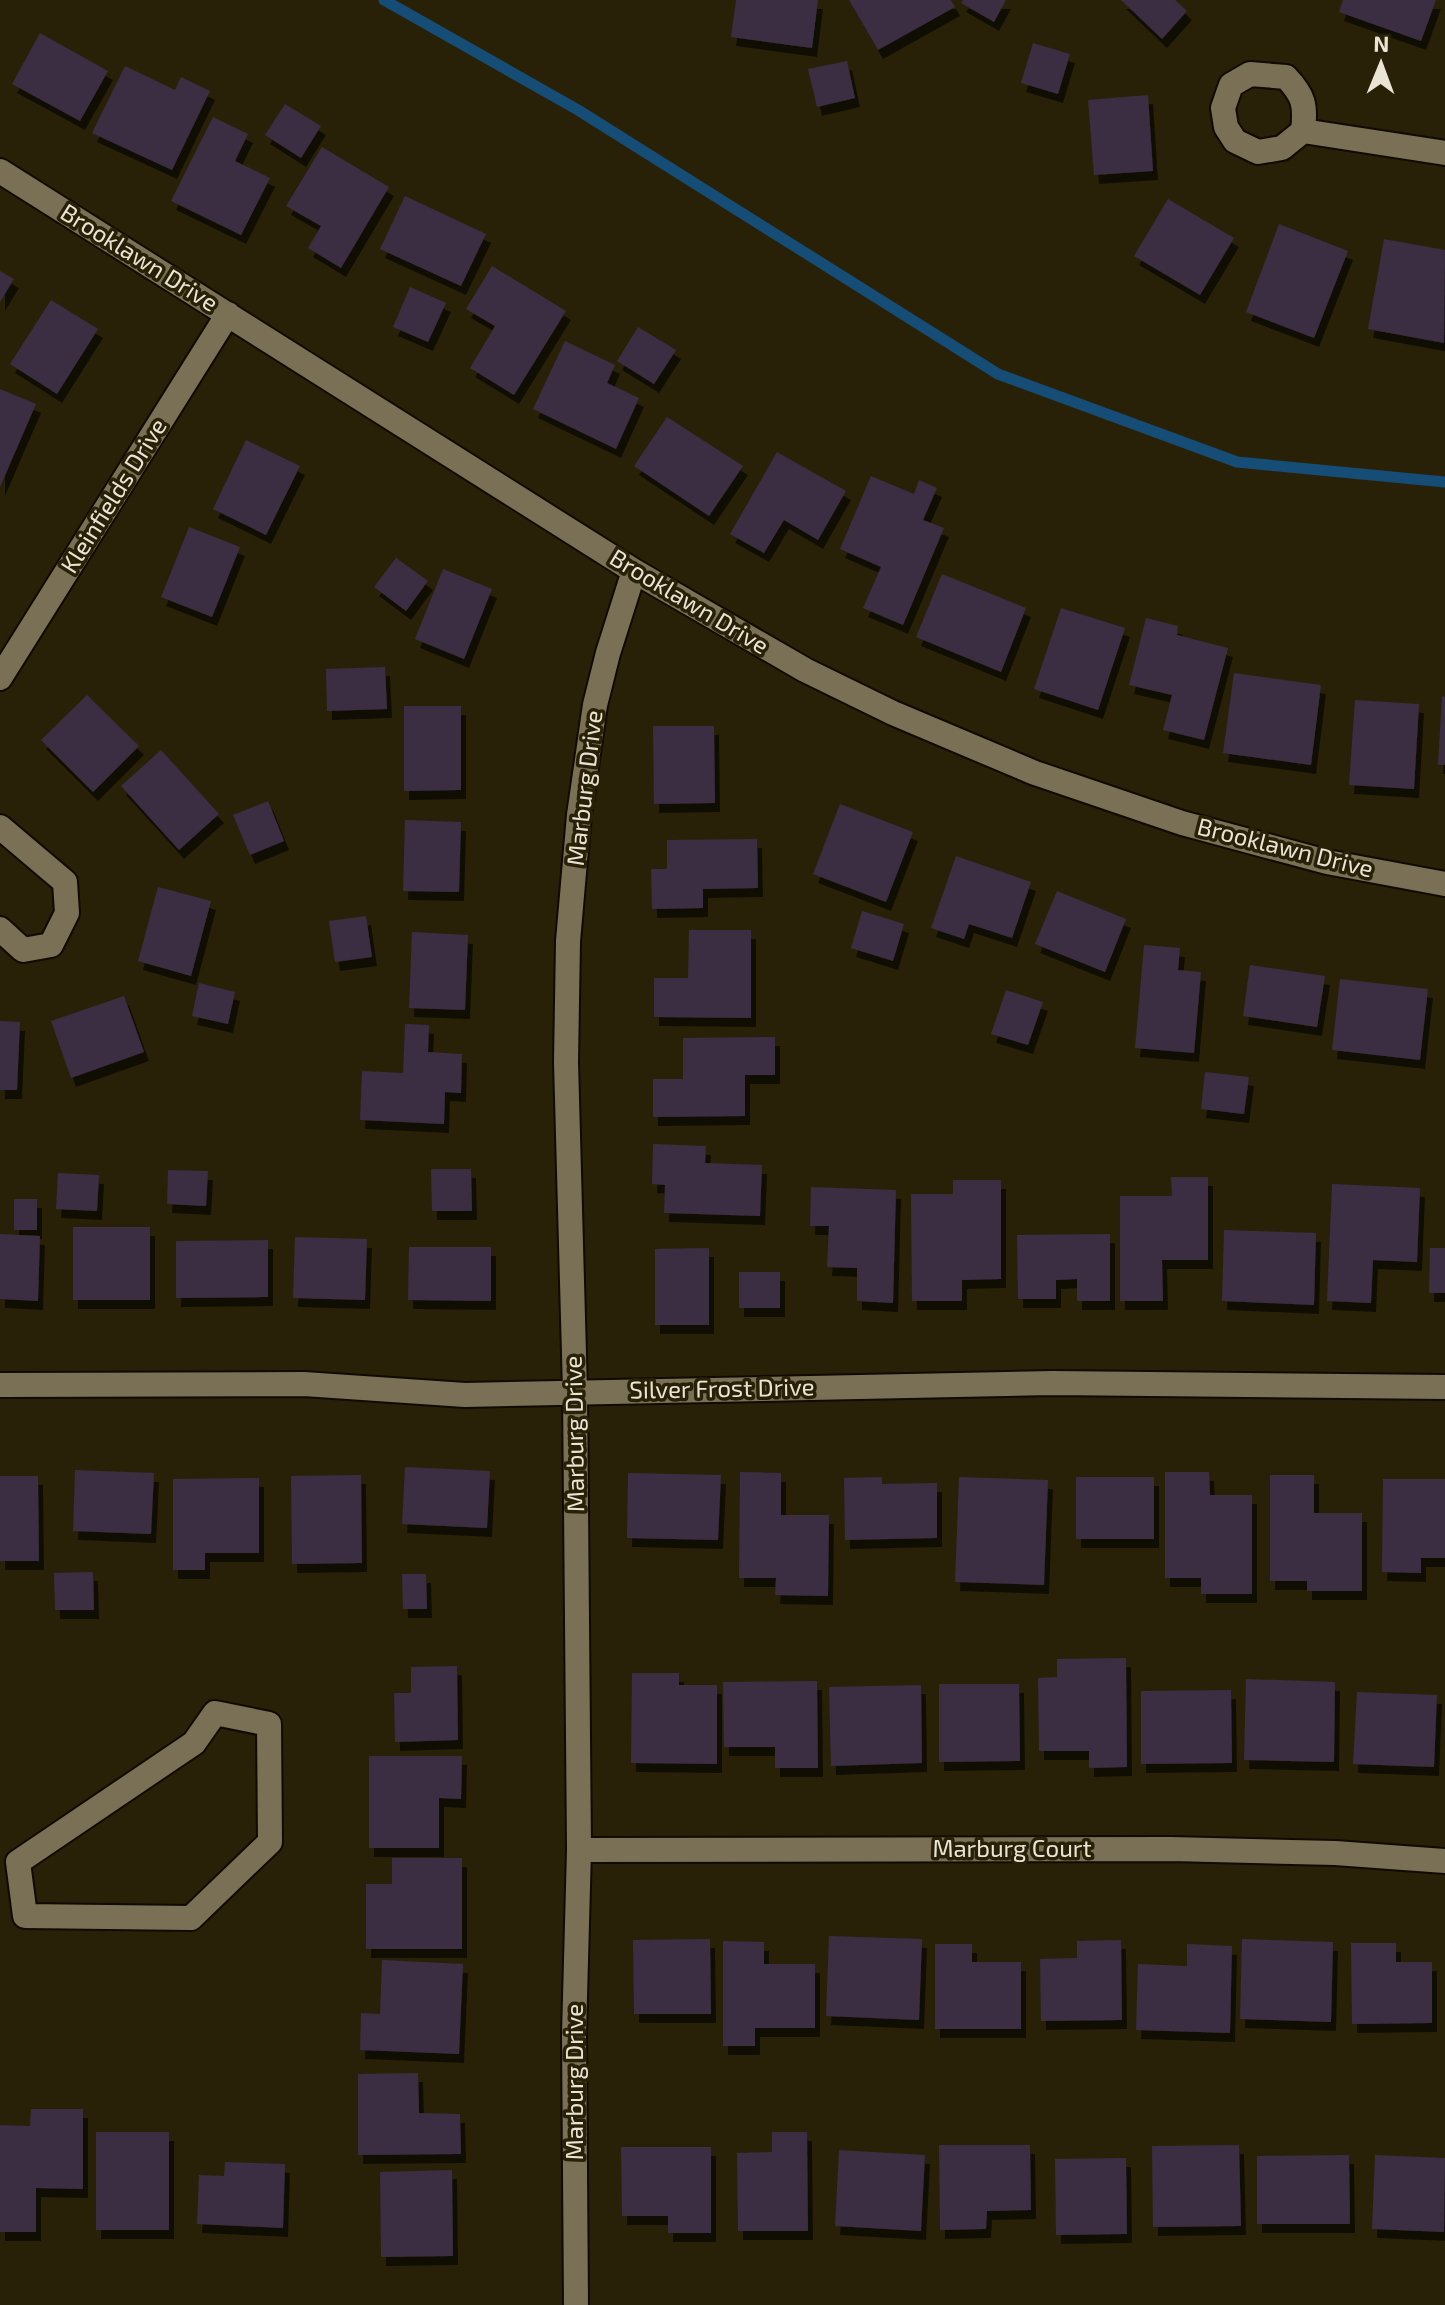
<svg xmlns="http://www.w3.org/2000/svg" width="1445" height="2305" viewBox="0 0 1445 2305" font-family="'Exo 2',sans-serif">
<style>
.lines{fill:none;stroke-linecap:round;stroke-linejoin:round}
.stream{stroke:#154d77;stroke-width:11}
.building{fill:#3b2d43;filter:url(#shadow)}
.minor-casing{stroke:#110a00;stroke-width:28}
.minor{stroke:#797055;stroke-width:24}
.labels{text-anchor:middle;stroke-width:7;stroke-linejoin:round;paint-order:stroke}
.street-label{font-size:24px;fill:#e9e4d4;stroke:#292107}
</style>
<defs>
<filter id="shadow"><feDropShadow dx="5" dy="9" stdDeviation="0" flood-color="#0009"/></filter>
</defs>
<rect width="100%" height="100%" fill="#292107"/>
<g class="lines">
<path class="stream" d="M384 0 578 110 998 374 1237 462 1445 482"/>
</g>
<path class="building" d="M736 0H818L812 48 731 37Z
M849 0H951L955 7 878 50Z
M963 0H1006L994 22 961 3Z
M1121 0H1175L1187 11 1162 39Z
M1343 0H1436L1421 41 1339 12Z
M40 33 108 71 80 121 12 84Z
M1033 43 1070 54 1058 94 1021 83Z
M847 61 855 98 817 107 808 69Z
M125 66 175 90 181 77 210 91 172 170 92 133Z
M1148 95 1153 171 1094 175 1088 100Z
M285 104 321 126 301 158 265 135Z
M213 117 248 134 235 161 270 178 241 235 171 201Z
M322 147 389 187 341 268 308 248 321 226 286 206Z
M405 196 486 234 461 286 380 249Z
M1168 199 1234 238 1200 295 1134 256Z
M1279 224 1348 251 1314 338 1246 312Z
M1384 239 1445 250 1444 343 1368 329Z
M492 266 566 311 514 395 470 368 495 326 466 309Z
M0 271 14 279 0 302Z
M410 287 446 303 428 342 393 327Z
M51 300 98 329 57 394 10 364Z
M638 327 676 350 654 384 617 361Z
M565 341 615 365 607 383 639 398 616 449 533 409Z
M0 389 36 404 0 487Z
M667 417 743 466 709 516 634 466Z
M246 440 300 466 266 535 213 509Z
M777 452 846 491 818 540 784 520 764 553 730 534Z
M871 476 914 494 919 480 937 488 923 520 944 528 903 625 863 608 881 567 840 549Z
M189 527 240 547 212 617 161 597Z
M396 558 428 581 406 611 374 587Z
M443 569 492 589 464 659 415 639Z
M942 574 1026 608 1001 672 916 637Z
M1061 608 1125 628 1098 710 1034 689Z
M1146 618 1178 626 1177 635 1228 648 1204 740 1163 730 1172 695 1129 685Z
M385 667 387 709 327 711 326 669Z
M1234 673 1321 685 1311 765 1223 753Z
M87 695 139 746 93 792 41 740Z
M1442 696 1445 697V765H1438Z
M1355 700 1419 704 1414 789 1349 785Z
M404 706H461V790L404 791Z
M653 726H714L715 803 654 804Z
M161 750 219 814 179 850 121 786Z
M268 801 284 841 250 855 233 815Z
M840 804 913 832 886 902 813 874Z
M405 820 461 822 459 892 403 891Z
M757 839 758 888 703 889V908L652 909 651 869H667V840Z
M956 856 1031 882 1012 938 969 924 964 939 931 928Z
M158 887 211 901 191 976 138 961Z
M1057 891 1126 919 1105 972 1035 944Z
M862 911 904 924 893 961 851 948Z
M366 916 372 957 335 962 329 921Z
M689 930H751V1018L654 1017V978H688Z
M412 932 468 935 465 1010 409 1008Z
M1144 945 1180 948 1178 970 1201 972 1194 1053 1135 1048Z
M1250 965 1325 976 1317 1027 1243 1016Z
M1340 979 1428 989 1420 1060 1332 1050Z
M199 983 235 992 228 1024 192 1016Z
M1006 990 1043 1002 1028 1045 991 1034Z
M124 996 144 1052 71 1078 51 1021Z
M0 1021 20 1022 17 1090H0Z
M405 1024 429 1025 428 1052 462 1054 461 1093 445 1092 444 1124 360 1120 362 1071 403 1073Z
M775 1037V1075H745V1116L653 1117V1079H683V1038Z
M1205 1072 1249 1077 1244 1114 1201 1109Z
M653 1144 706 1146 705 1163 762 1165 760 1216 664 1213 665 1185 652 1184Z
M431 1169H471L472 1211H432Z
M168 1170 208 1171 206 1206 167 1204Z
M58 1173 99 1175 97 1211 56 1209Z
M1171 1177H1208V1260H1162L1163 1301H1120V1196H1172Z
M953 1180H1001V1279L962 1280V1301H912L911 1194H953Z
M1332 1184 1420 1188 1417 1262 1373 1260 1371 1303 1327 1301Z
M811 1187 896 1190 893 1303 857 1301V1268L827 1267 829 1226H810Z
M14 1199H37V1230H14Z
M73 1227H150V1300H73Z
M1224 1230 1316 1233 1314 1305 1222 1301Z
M0 1234 40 1236 38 1301 0 1299Z
M1110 1234V1301H1077V1279L1056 1280V1299H1018L1017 1235Z
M295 1237 367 1239 365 1300 293 1298Z
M268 1240V1297L176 1298V1241Z
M409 1247H491V1301L408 1300Z
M709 1248V1325H655V1249Z
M1430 1248H1445V1293H1429Z
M739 1272H780V1308H739Z
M405 1467 490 1471 487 1528 402 1524Z
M75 1470 154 1473 151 1534 73 1531Z
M740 1472 781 1473V1515H829L828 1596 775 1595 776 1578H739Z
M1165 1472H1209L1210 1495H1252V1594H1201V1578H1165Z
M628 1473 721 1475 718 1540 627 1538Z
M361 1475 362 1563 292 1564 291 1476Z
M1270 1475H1314V1513H1362V1591H1307V1581H1270Z
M0 1476H38L39 1561H0Z
M882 1477V1484L937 1483V1538L845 1540 844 1478Z
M959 1477 1048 1480 1044 1585 955 1582Z
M1076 1477H1154V1539H1076Z
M259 1478V1553H205V1570H173V1479Z
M1383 1479H1445V1558H1421V1573L1382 1572Z
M93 1572 94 1610H55L54 1573Z
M402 1574H426L427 1609H403Z
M1126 1658 1127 1767 1089 1768V1751H1039L1038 1678 1057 1677V1659Z
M457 1666 458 1740 395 1742 394 1693H411V1667Z
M632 1673H679V1685H717V1764L631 1763Z
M1246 1679 1335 1682 1334 1762 1244 1760Z
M817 1681 818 1768H775V1747H724L723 1682Z
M939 1684H1019L1020 1761 939 1762Z
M921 1685 922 1763 831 1766 829 1687Z
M1231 1690 1232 1763 1141 1764V1691Z
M1357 1692 1437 1695 1434 1767 1353 1764Z
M369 1756H462L461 1799 439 1798V1848H369Z
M392 1858H462V1949H366V1884H392Z
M829 1936 922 1939 919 2020 826 2016Z
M710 1939 711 2014H634L633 1940Z
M1242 1939 1333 1942 1331 2022 1240 2019Z
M1121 1940 1122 2020 1041 2021 1040 1959 1077 1958V1941Z
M723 1941 764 1942V1964H815V2028H755V2046H723Z
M1351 1943H1396V1962H1432V2023L1352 2024Z
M935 1944H972V1962H1021V2029H935Z
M1187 1944 1232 1946 1230 2033 1136 2030 1138 1964 1187 1966Z
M382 1960 463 1964 459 2054 360 2050 361 2013 380 2014Z
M418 2073 419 2113 460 2114 461 2154 358 2155V2074Z
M31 2109H83V2189L36 2188V2232H0V2125L30 2126Z
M96 2132H169V2230H96Z
M772 2132H807L808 2231H738L737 2153 772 2152Z
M939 2145H1030L1031 2210 987 2211 986 2229 940 2230Z
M1239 2145 1241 2226 1153 2227 1152 2146Z
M621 2147H711V2233H668V2216H622Z
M839 2150 925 2155 921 2231 835 2226Z
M1349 2155 1350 2224H1257V2156Z
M1375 2155 1445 2158 1444 2232 1372 2229Z
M1126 2158 1127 2234 1056 2235 1055 2159Z
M225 2162 285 2164 283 2228 197 2224 199 2175 224 2176Z
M452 2170 453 2256 381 2257 380 2172Z"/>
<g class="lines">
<defs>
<path id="minor" d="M1303 131C1306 105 1304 96 1286 77L1250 74 1231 85 1223 108 1226 127 1235 141 1258 152 1282 148 1303 131 1445 153
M0 171 634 571 805 670 893 713 1035 773 1182 823 1327 862 1445 884
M0 678 228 314
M0 827 65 882 67 913 51 945 23 950 0 929
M0 1385 304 1384 465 1395 1052 1383 1445 1387
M215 1713 269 1724 270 1842 191 1918 25 1916 18 1862 194 1743Z
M579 1850 1171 1849 1335 1853 1445 1861
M576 2305 574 2034 579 1850 575 1391 566 1062 568 941 579 815 595 705 608 653 634 571"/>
</defs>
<use href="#minor" class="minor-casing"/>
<use href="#minor" class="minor"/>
</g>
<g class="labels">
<g class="street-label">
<text transform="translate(139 258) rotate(32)" y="8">Brooklawn Drive</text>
<text transform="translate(114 496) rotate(-58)" y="8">Kleinfields Drive</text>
<text transform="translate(689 602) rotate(31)" y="8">Brooklawn Drive</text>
<text transform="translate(585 788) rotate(-83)" y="8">Marburg Drive</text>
<text transform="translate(1285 848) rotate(14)" y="8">Brooklawn Drive</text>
<text transform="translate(722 1389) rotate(-1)" y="8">Silver Frost Drive</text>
<text transform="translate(575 1434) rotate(-91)" y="8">Marburg Drive</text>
<text x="1012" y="1857">Marburg Court</text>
<text transform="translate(575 2082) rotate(-90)" y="8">Marburg Drive</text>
</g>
</g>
<g transform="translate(1381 64) rotate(1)" stroke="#292107" stroke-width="6" paint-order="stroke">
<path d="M0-6L14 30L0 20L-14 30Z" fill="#e9e4d4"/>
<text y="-12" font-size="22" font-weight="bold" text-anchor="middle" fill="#e9e4d4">N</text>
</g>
</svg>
